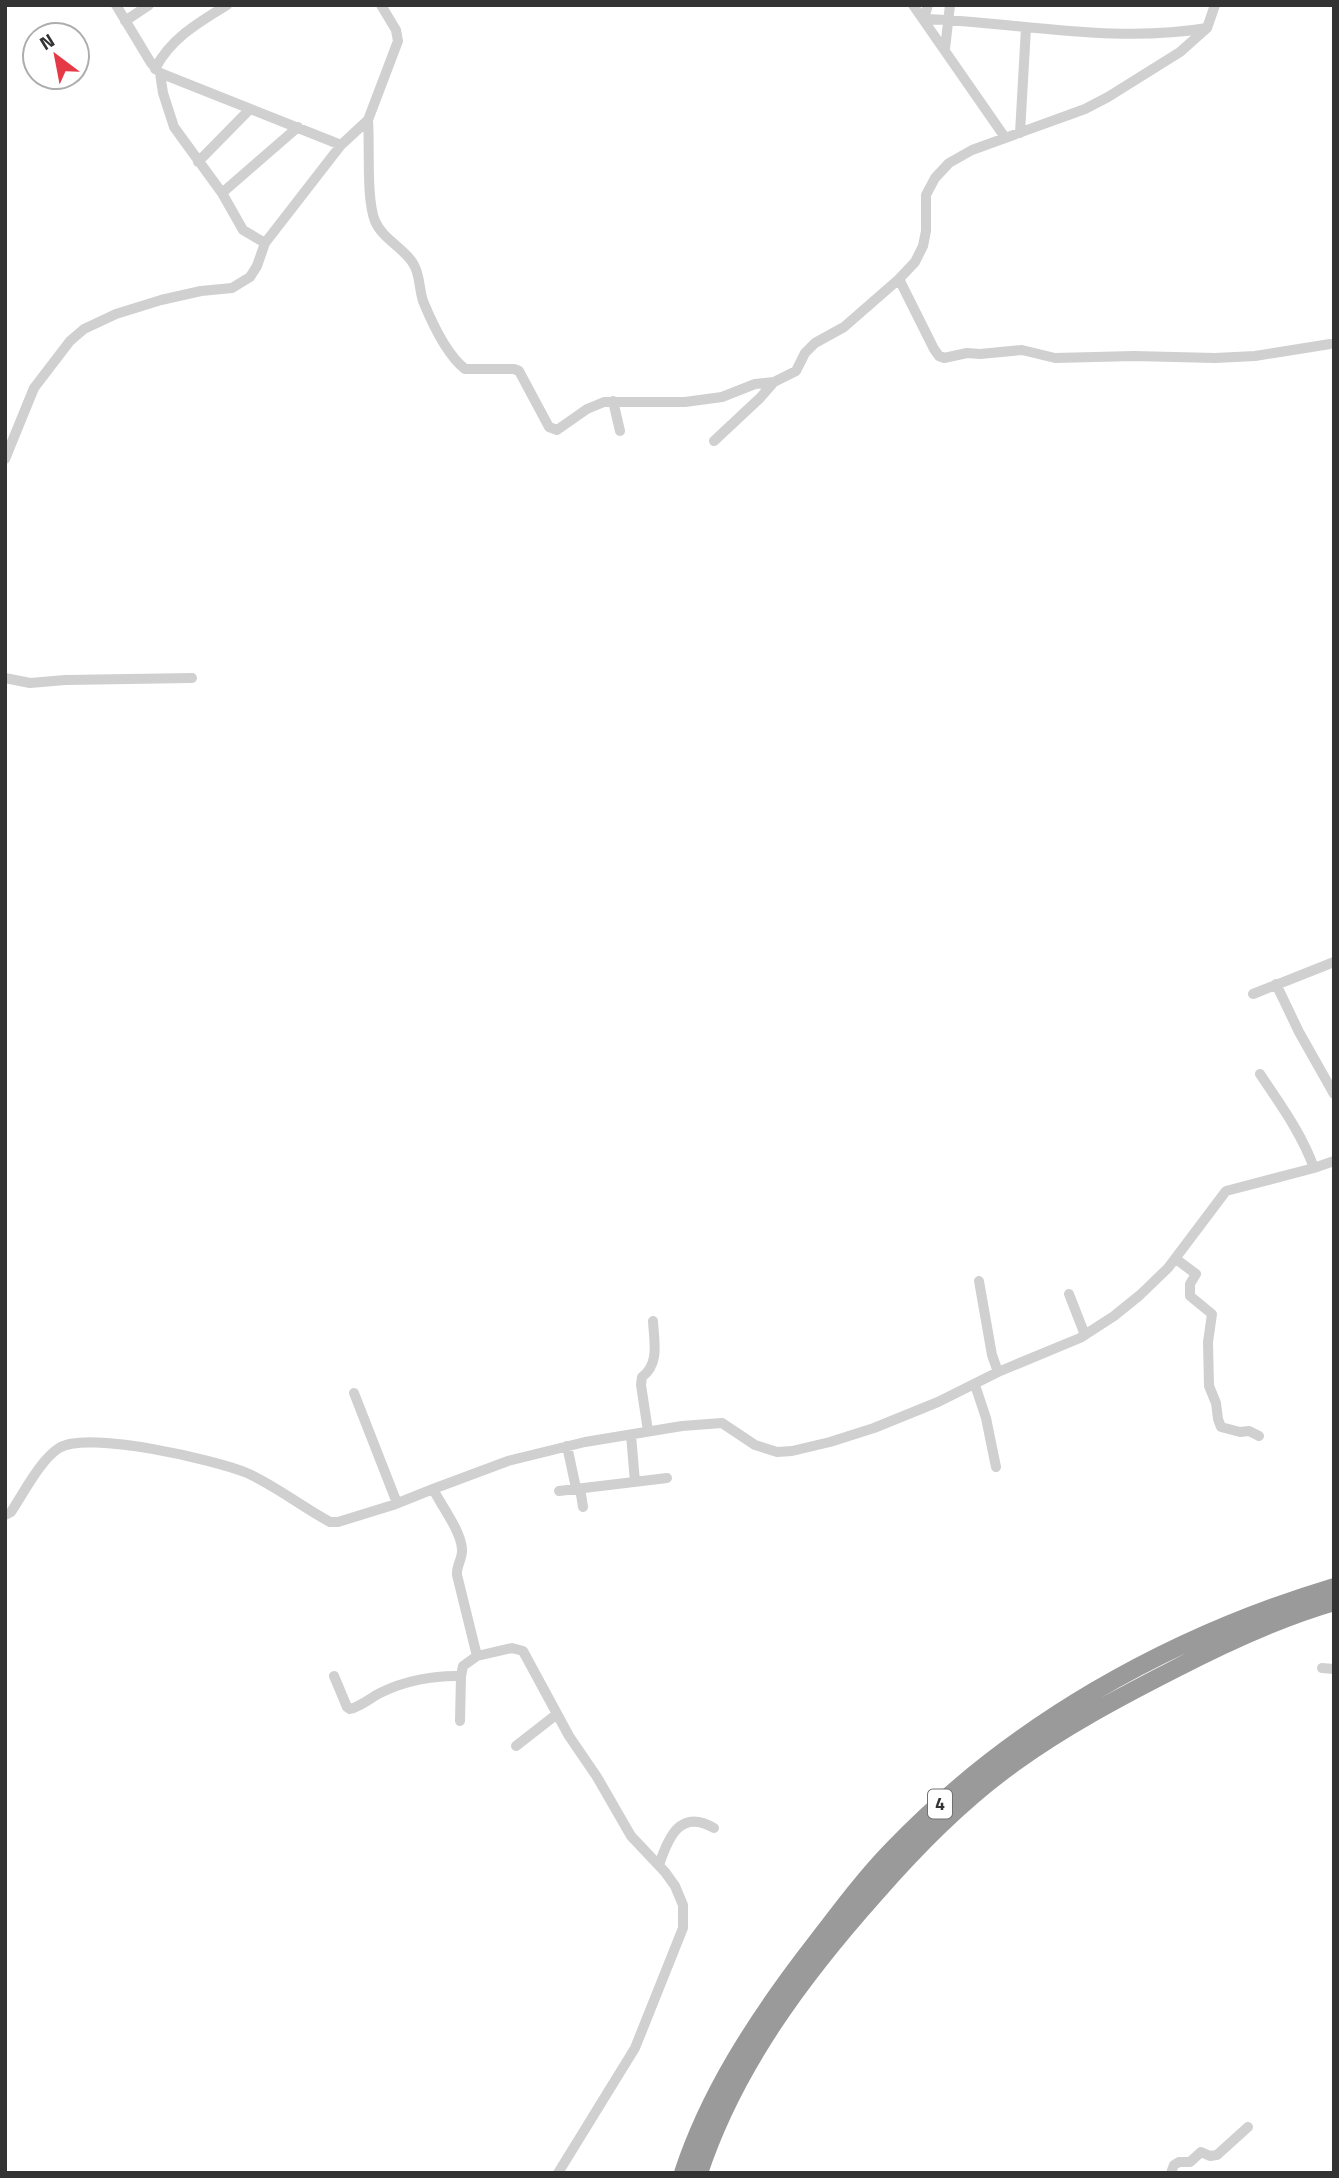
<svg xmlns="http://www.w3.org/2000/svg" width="1339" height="2178" viewBox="0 0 1339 2178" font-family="'Titillium Web',sans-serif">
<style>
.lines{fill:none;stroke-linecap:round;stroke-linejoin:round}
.minor{stroke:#d0d0d0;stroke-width:10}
.motorway{stroke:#9a9a9a;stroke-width:18}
.labels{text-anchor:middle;stroke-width:7;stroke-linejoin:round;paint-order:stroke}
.shield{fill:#fff;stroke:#707070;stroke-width:2}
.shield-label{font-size:18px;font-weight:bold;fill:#333}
</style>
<rect width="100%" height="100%" fill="#fff"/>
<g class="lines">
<path class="minor" d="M116 5 151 63 160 73 341 145
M913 5 1004 136
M928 5 924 19C1018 22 1112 44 1207 28
M125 21 149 5
M945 49 950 5
M155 69C170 39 199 22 227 5
M160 73 163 93 174 127 222 193 243 230 265 243
M368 120C370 147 366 199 375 221 383 240 406 249 414 265 420 275 419 289 423 301 432 323 446 354 465 369H514L519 371 549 427 557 430 587 409 604 402H685L722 397 755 384 774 382 796 371 805 353 815 343 844 327 899 279 915 262 923 246 926 231V195L935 178 949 163 972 150 1085 109 1108 97 1180 52 1207 28 1215 5
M1020 133 1026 28
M198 162 250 109
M222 193 298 127
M899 279 934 349 939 356 944 358 967 353 980 354 1022 350 1055 358 1134 356 1215 358 1255 356 1330 344
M613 401 620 431
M714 441 760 398 774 382
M5 459 34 388 70 341 84 329 116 314 161 300 201 291 232 288 250 277 257 266 265 243 341 145 368 120 398 41 396 30 381 5
M5 678 30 683 65 680 192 678
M1276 984 1299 1032 1334 1094
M1253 994 1334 962
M1260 1074C1280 1104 1302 1134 1314 1168
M1176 1259 1196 1274 1190 1284V1296L1212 1314 1208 1342 1209 1386 1216 1403 1218 1419 1221 1427 1240 1432 1249 1431 1259 1436
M979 1281 992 1355 998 1372
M1069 1294 1085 1335
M975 1385 986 1418 996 1467
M354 1393 397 1503
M648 1431 641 1385 642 1377C660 1364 654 1341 653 1321
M631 1435 635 1482
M567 1446 576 1488
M580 1488 583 1507
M559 1491 667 1478
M5 1515 11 1512C23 1494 41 1459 59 1448 87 1430 216 1460 247 1473 276 1486 302 1507 330 1522H338L393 1505 433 1489
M1322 1668 1334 1669
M334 1676 347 1707 350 1709C362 1706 370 1698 380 1693 404 1681 434 1675 461 1676L463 1666 477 1656
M460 1721 461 1676
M516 1746 557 1714
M659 1865C668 1838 680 1808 714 1828
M558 2173 635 2048 683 1928V1905L675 1886 665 1872 631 1836 597 1777 569 1736 523 1651 512 1648 477 1656 457 1575C456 1566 463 1558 462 1549 461 1531 441 1505 433 1489L508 1461 585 1442 682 1426 722 1423 755 1445 777 1452 792 1451 830 1442 874 1428 938 1402 998 1372 1080 1338 1114 1316 1140 1295 1168 1268 1226 1191 1314 1168 1334 1161
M1171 2173 1174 2165 1179 2162H1190L1201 2152 1210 2156 1217 2155 1248 2127"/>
<path class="motorway" d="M683 2173C709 2094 755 2023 805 1957 833 1921 860 1883 892 1850 1012 1725 1168 1637 1334 1587
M699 2173C734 2067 802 1976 876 1893 917 1846 962 1800 1014 1763 1064 1727 1118 1698 1173 1670 1225 1643 1278 1618 1334 1602"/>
</g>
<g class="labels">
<rect class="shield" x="928" y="1789.5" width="24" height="29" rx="5"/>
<g class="shield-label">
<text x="940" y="1810">4</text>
</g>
</g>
<rect width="1339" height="2178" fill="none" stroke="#333333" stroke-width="14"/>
<g transform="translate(56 56) rotate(328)"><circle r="33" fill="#ffffff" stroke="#adadad" stroke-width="2"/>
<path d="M0-5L12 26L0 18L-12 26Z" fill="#e63946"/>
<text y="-10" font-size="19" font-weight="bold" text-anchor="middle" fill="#333333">N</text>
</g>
</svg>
